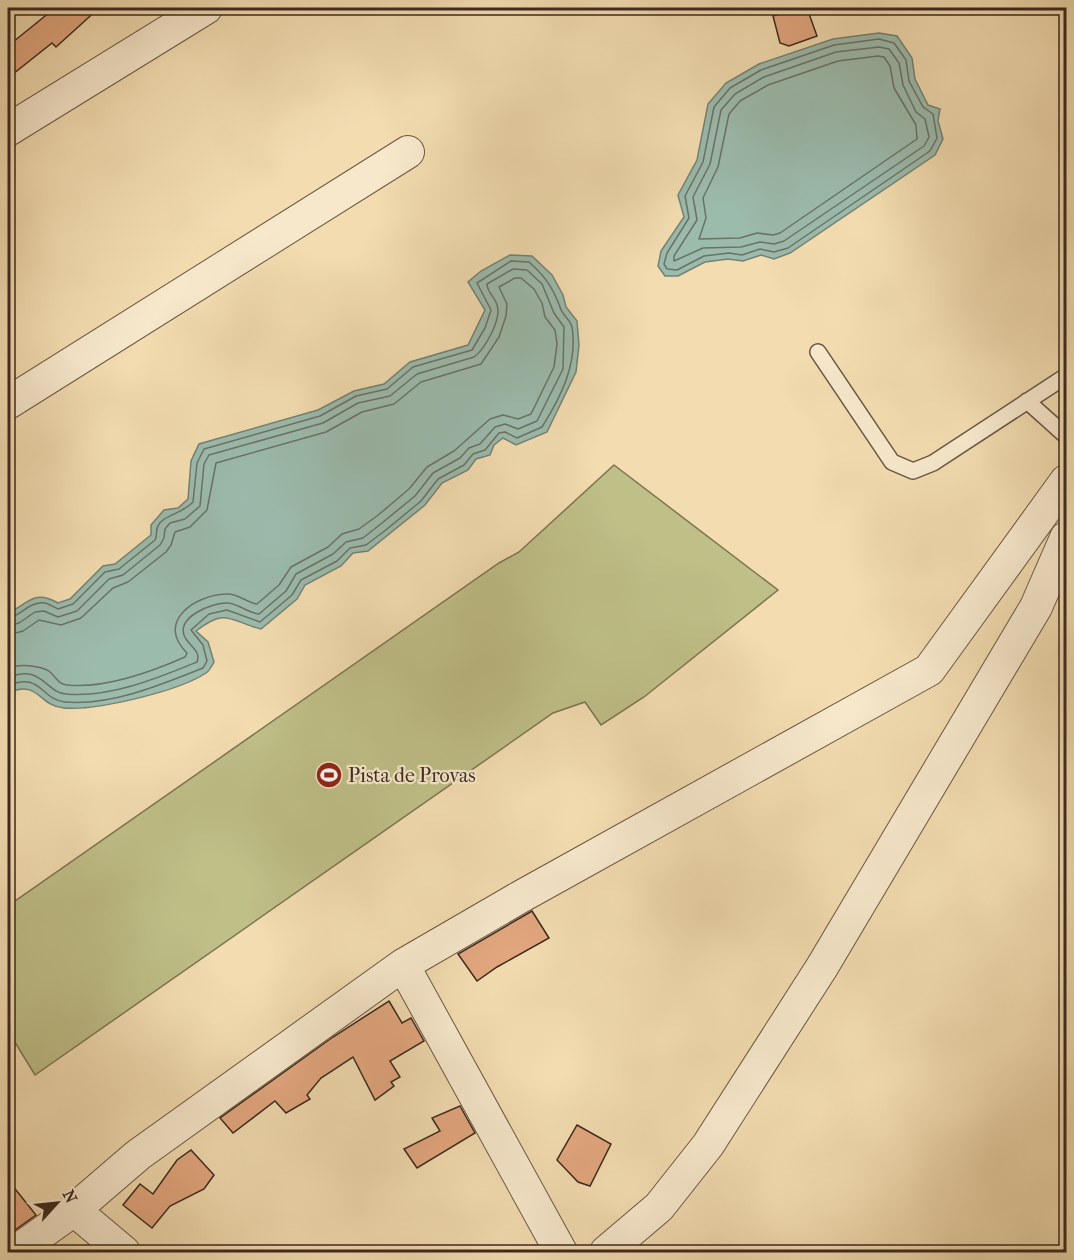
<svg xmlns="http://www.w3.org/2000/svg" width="1074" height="1260" viewBox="0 0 1074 1260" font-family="'IM FELL French Canon',serif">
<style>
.green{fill:#bfbf88;stroke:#7d7454;stroke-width:1.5}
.water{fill:#9bbbad;stroke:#758174;stroke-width:1.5}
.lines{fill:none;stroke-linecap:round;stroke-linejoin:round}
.shore{stroke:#6b7266;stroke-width:1.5}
.building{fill:#e3a77f;stroke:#3b291f;stroke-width:1.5}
.lane-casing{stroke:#695643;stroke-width:18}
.street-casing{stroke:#695643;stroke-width:34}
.lane{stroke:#f7e8cc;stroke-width:15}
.street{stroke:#f7e8cc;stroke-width:32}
.labels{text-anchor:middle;stroke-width:4.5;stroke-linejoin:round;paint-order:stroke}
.poi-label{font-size:20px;fill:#3b291f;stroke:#f7e8cc;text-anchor:start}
</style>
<rect width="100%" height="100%" fill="#f2dcb0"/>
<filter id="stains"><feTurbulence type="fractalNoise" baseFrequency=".00333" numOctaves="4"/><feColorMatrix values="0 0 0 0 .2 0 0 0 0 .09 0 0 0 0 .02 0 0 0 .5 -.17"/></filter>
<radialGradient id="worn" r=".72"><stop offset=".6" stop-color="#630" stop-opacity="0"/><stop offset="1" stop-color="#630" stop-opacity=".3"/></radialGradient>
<path class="green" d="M614 465 778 590 644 697 601 725 585 702 553 713 35 1075 8 1031V906L499 563 519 552Z"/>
<path class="water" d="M879 33 897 36 912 58 915 79 928 105 940 109 938 121 943 139 935 155 790 253 774 259 761 255 743 261 728 259 705 262 678 276H665L658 266 661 251 684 217 678 195 697 160 708 104 726 83 759 64 833 39Z
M510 255 532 256 552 275 563 295 566 307 577 321 579 345 576 372 547 432 516 445 503 438 494 445 490 455 476 459 468 470 442 483 425 505 368 551 353 553 341 566 305 585 297 599 261 629C229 621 227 607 196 631L208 642 214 662C212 666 209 671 206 673 179 691 96 711 64 708 38 706 39 679 8 693V613C28 604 34 589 58 603L70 599 103 566 115 564 151 535V525L164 510 178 508 188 499 191 461 199 444 318 410 354 391 384 384 410 362 468 345 485 310 468 282 481 271Z"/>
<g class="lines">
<path class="shore" d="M879 39 894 43 906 60 909 81 923 107 933 114 937 138 930 151 788 248 774 252 760 249 742 255 729 253 704 256 677 270 667 269 664 264 667 253 689 218 685 196 703 162 714 107 730 88 761 70 834 45Z
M879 47 889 49 899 63 903 85 916 112 925 119 929 137 924 146 784 241 774 244 760 242 741 247 703 248 674 261V256L697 220 693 197 710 164 721 110 735 94 764 77 836 52Z
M878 56 884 57 890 66 894 88 916 125 917 139 780 233 773 235 757 233 740 238 699 239 706 218 703 198 718 167 729 114 740 101 768 85 838 61Z
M8 618C21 616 29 601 45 603 49 604 54 607 58 609L73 604 105 572 119 569 155 540C158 535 155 531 158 526 163 515 182 514 193 502L197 463 204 449 320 416 356 396 387 389 413 367 472 350 485 328 491 310 477 283 511 261 529 262C545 276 553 288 560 307 562 315 570 319 572 327 578 363 561 397 542 427L517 438 505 432 499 433 485 450 473 454 464 465 438 479 421 501 387 529 366 545 350 548 337 561 301 580 292 595 260 622 227 610 209 614 191 630 203 645 207 661 203 668C161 685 110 706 65 702 41 700 41 671 8 686
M8 626 19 623 35 612 44 611 58 617 77 611 109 579 123 575 160 545 164 538 165 529 170 523 185 519 200 506 204 464 209 455 323 423 358 403 390 396 417 374 474 357C485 349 502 319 497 305 495 297 487 292 487 284L513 269 527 270 542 284 554 313 564 327 563 369 537 421 518 429 505 424 495 427 480 444 469 448 460 458 433 473 415 496 382 523 363 538 346 542 333 554 296 574 286 591 259 614C248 613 239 604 228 603 213 602 172 618 186 639 191 647 201 651 197 662 158 678 110 698 66 694 46 693 41 663 8 678
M8 635 23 631 39 620 61 625 81 618 113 588 128 582 166 552 171 545 175 532 190 527 207 510 216 463 326 432 362 412 394 404 421 382 481 364 499 337 506 316 507 304 499 287 515 278H521L534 289 542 303 545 317 555 330 557 344 554 367 531 414 518 419 503 415 490 419 454 451 427 467 409 489 377 516 359 529 342 534 328 547 291 567 279 585 257 604C247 603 238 593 226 594 195 595 155 622 187 653L185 657C151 672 105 689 67 685 59 685 55 676 49 671 38 665 19 664 8 668"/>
</g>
<path class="building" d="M55 8H99L56 47 52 43 8 78V46Z
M800 8H807L817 36 789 46 780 43 773 16Z
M532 911 549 938 497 967 477 981 458 954Z
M389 1001 402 1023 411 1018 424 1041 390 1061 400 1077 391 1082 394 1086 375 1100 353 1057 321 1078 307 1095 310 1099 286 1113 275 1101 233 1133 220 1118 333 1037Z
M460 1106 475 1133 417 1168 404 1149 440 1131 432 1118Z
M577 1125 611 1144 590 1186 578 1182 557 1160Z
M191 1150 214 1175 204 1189 170 1206 152 1228 123 1205 140 1184 153 1194 177 1160Z
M8 1180 36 1215 8 1235Z"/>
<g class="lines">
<defs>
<path id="lane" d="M818 352 892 462 913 471 933 463 1066 376
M1027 401 1066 436"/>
<path id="street" d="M8 130 206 8
M8 403 408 152
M403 965 561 1252
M74 1210 124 1252
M15 1252 74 1210 138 1155 403 965 522 896 929 670 1066 481
M606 1252 659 1207 708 1145 822 967 1036 607 1066 538"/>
</defs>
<use href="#lane" class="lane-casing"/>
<use href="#street" class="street-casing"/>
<use href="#lane" class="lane"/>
<use href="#street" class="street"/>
</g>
<defs>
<symbol id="stadium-disc" viewBox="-11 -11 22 22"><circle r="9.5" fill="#8f2418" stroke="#f7e8cc"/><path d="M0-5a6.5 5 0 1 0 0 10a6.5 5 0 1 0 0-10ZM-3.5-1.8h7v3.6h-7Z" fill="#fff"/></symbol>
</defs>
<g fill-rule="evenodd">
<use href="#stadium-disc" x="314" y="760" width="30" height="30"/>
</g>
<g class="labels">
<g class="poi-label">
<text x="348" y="782">Pista de Provas</text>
</g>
</g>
<rect width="1074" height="1260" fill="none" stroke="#f2dcb0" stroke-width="30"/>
<rect x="9" y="9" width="1056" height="1242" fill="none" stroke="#3b291f" stroke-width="3"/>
<rect x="15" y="15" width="1044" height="1230" fill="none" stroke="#3b291f" stroke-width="1.5"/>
<g transform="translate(57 1203) rotate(63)" stroke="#f7e8cc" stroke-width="4.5" paint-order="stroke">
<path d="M0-4.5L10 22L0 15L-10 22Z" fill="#3b291f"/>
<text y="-9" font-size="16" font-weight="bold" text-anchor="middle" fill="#3b291f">N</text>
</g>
<rect width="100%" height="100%" filter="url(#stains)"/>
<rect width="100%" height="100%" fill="url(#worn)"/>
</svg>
